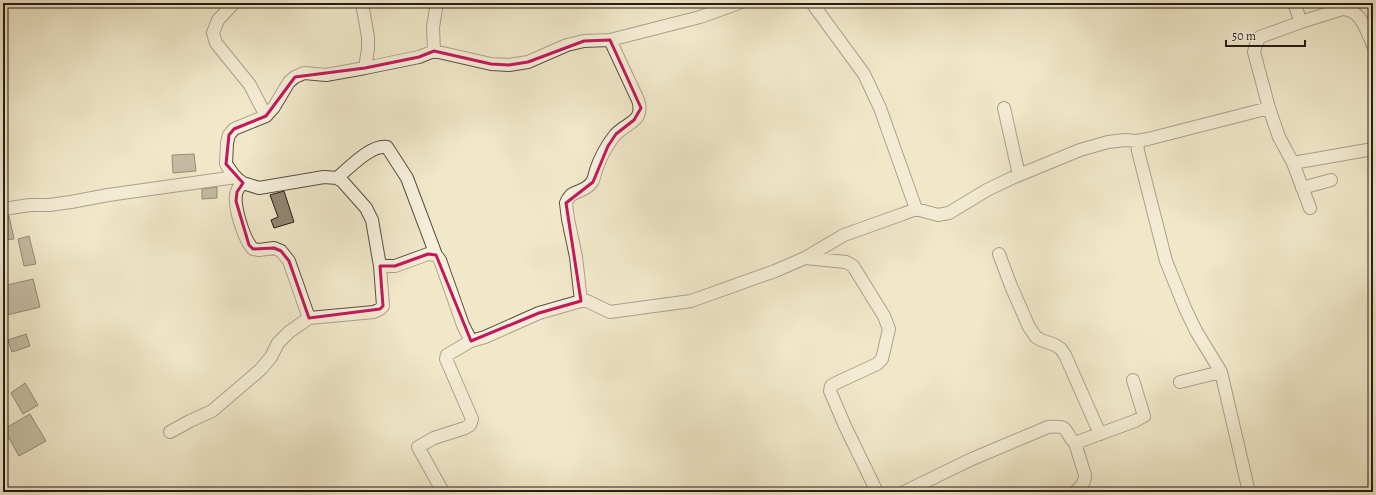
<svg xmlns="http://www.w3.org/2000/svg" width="1376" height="495" viewBox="0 0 1376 495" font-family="Alegreya,serif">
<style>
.building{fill:#908673;stroke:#261b15}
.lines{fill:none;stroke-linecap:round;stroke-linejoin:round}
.minor-casing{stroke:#594e42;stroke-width:14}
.minor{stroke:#f6f0dd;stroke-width:12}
.marked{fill:none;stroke:#c2185b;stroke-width:3;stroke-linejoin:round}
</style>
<rect width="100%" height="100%" fill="#f1e8ca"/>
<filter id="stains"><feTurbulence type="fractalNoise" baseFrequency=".005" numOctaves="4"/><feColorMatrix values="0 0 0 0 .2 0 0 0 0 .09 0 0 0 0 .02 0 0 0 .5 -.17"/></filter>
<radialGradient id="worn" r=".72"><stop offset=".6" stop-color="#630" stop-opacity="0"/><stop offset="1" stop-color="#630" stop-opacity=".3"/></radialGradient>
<path class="building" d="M194 154 196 171 173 173 172 155Z
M217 187V198L202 199V189Z
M284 191 294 222 274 228 271 220 278 217 270 195Z
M3 216H9L14 239 3 240Z
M29 236 36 264 24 266 18 239Z
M33 279 40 307 3 316V286Z
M26 334 30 346 12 352 8 340Z
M25 383 38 405 23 414 11 393Z
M30 414 46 441 19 456 4 429Z"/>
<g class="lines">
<defs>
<path id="minor" d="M234 3 218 20 213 33 216 43 250 85 266 116
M362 3 368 37V49L365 68
M437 3 433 27 434 51 419 57 365 68 326 75 304 73 295 77 289 82 274 107 266 116 234 129 229 135 227 143 226 164 235 177 243 183 259 188 324 177 337 178 343 182 366 208 372 220 380 266H395L428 254 436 255 440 260 463 325 471 341 485 337 539 313 581 301H587L610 312 691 301 775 271 805 258 844 235 903 214 916 209 938 215 949 213 987 190 1012 178 1080 150 1108 142 1125 140 1137 141 1148 139 1269 108 1254 52 1256 44 1260 37 1301 22 1294 3
M812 3 864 74 880 108 916 209
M1301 22 1342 9C1361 9 1366 30 1373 45
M434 51 491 64 509 65 528 62 567 45 584 41 610 40 700 17 739 3
M1004 108 1019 175
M1269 108 1279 137 1293 163 1373 149
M1137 141 1138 151 1166 261 1185 308 1196 331 1221 372 1249 492
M1293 163 1310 208
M337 178C348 169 371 144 387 147L407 178 436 255
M243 183C241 185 238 188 237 191 232 203 244 240 253 249L259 250 274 248 281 251 289 261 309 318
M1302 188 1331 180
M3 209 30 205H49L71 202 108 195 236 177
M999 254 1011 286 1029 327 1036 337 1041 340 1055 345 1061 349 1065 355 1100 434
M805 258 846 262 853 266 884 316 889 329 882 359 877 364 836 383 831 386 830 391 845 426 877 492
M581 301 576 257 568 219 566 203C567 200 569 197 571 195 578 190 586 191 592 182 594 179 595 174 596 170 600 158 607 145 615 135 627 122 645 122 638 100L610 40
M1180 382 1221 372
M170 432 190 421 212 411 260 370 271 357 278 343 289 332 309 318 374 312 380 309 383 306 380 266
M443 492 418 447 434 438 465 428 470 425 472 419 446 359 447 355 471 341
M904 492 972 459 1048 427C1072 425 1062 431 1075 443L1135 421 1144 416 1133 380
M1075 492C1081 487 1085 483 1085 475L1075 443"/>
</defs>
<use href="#minor" class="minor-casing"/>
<use href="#minor" class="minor"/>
</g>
<path d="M0 0H1376V495H0ZM610 40 641 108 634 120 616 134 608 146 593 182 566 203 581 301 539 313 471 341 436 255 428 254 395 266H380L383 306 380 309 309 318 289 261 281 251 274 248 253 249 249 245 236 201 237 192 243 183 226 164 229 135 234 129 266 116 295 77 365 68 419 57 434 51 491 64 509 65 528 62 584 41Z" fill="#f1e8ca" fill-opacity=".55" fill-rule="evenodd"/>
<path class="marked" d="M610 40 641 108 634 120 616 134 608 146 593 182 566 203 581 301 539 313 471 341 436 255 428 254 395 266H380L383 306 380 309 309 318 289 261 281 251 274 248 253 249 249 245 236 201 237 192 243 183 226 164 229 135 234 129 266 116 295 77 365 68 419 57 434 51 491 64 509 65 528 62 584 41Z"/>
<rect width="1376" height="495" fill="none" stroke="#f1e8ca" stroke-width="16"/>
<rect x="4" y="4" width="1368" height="487" fill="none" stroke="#261b15" stroke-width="2"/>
<rect x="8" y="8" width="1360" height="479" fill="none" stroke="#261b15"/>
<path d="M1226 40v6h79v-6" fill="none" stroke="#261b15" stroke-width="2"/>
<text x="1232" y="40" font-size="12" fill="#261b15" stroke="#f6f0dd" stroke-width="3" paint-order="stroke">50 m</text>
<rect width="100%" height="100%" filter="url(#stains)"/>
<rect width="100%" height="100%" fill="url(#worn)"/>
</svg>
